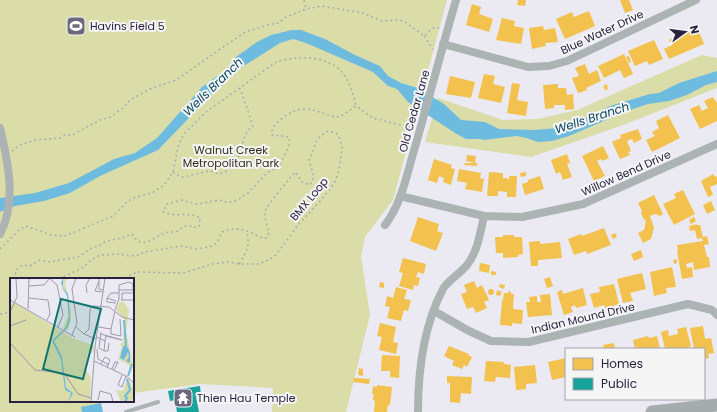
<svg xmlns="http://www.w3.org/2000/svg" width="717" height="412" viewBox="0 0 717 412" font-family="Poppins,sans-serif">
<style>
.green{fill:#dadda8}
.water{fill:#6ebbe0}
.homes{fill:#f2c14e}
.public{fill:#17a398}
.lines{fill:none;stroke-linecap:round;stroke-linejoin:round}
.path{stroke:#a7aeb0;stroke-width:1.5;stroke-dasharray:2 3;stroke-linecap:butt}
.service{stroke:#abb3b3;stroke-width:4}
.minor{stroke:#abb3b3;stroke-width:8}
.primary{stroke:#a4acad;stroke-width:13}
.labels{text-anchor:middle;stroke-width:4;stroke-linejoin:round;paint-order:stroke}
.poi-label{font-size:11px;fill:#282240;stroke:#f5f5f5;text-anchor:start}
.street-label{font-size:11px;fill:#282240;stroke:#f5f5f5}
.park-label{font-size:11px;fill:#2f301b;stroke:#f5f5f5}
.water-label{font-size:12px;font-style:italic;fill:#084760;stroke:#f5f5f5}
.inset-river{fill:none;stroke:#6ebbe0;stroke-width:2}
.inset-road{fill:none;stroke:#9d9aab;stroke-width:1}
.view{fill:#0f766e;fill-opacity:0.15;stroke:#0f766e;stroke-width:2}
.inset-edge{fill:none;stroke:#282240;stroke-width:2}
</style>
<rect width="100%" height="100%" fill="#ebeaf2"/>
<path class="green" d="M0 0H447L393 200 365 237 361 257 370 315 346 412H272L273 388 200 384 133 393V279H11V401H103L95 412H0Z
M702 55 717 58V88L626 124 531 157 425 142 438 98 503 120 537 119 577 110Z"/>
<path class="water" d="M292 30H301L325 39 355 55 380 66 388 76 401 83 418 88 444 104 461 120 485 122 499 129 534 130 559 128 581 120 610 106 650 94 659 93 679 83 717 71V82L706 85 687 95 669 101 648 104 627 111 569 136 552 141 538 142 526 138 517 136 484 140 480 139H466L455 133 408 102 397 89 388 86 373 72 306 43 293 39 280 43 242 67 213 93 158 150 100 176 70 193 44 201 15 206 0 212V198L35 193 69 183 114 159 135 153 157 138 202 87 227 69 236 57 257 42 271 35Z
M101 403 103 412H82L81 407Z"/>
<path class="homes" d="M518 0H526L525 6 517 5Z
M620 0H629L633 10 625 13Z
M472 4 481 7 479 14 493 19 489 32 466 25Z
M589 11 595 26 565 39 556 19 572 12 574 17Z
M502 18 515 21 514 26 524 28 521 44 496 40Z
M543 26 544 30 555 28 558 42 545 43 546 46 532 49 529 28Z
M697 27 704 44 669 59 664 49 672 45 669 40Z
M654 40 663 59 649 65 647 61 635 66 628 51Z
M624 54 633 74 624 78 620 70 604 78 598 66Z
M629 56 631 62 629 63 626 57Z
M585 64 589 74 597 70 601 81 586 88 587 90 578 93 572 78 579 76 575 68Z
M484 74 495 76 493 84 505 87 501 103 478 98Z
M450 76 475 82 471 98 446 94Z
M512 83 520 84 517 100 528 102 526 116 507 113Z
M558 84V88H566L567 95 573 94 574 109 565 110V105H554V108L545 109 543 85Z
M607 84 608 89 605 90 603 86Z
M713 97 717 103V121L700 129 690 109 699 105 702 111 708 108 704 101Z
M668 115 680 138 652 152 646 140 655 136 652 132 659 128 656 121Z
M638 129 642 139 634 143 632 139 627 141 631 151 628 152 630 155 620 159 612 142 621 138 620 135Z
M603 146 609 158 602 161 601 159 597 161 605 176 594 181 582 156Z
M567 154 570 163 567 164 572 177 563 180 560 172 556 174 551 160Z
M467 155 476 156 475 163 466 161Z
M434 159 452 165 451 168 455 169 451 185 443 182 444 178 439 176 437 183 428 180Z
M465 163H477V166L464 165Z
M459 169 481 173 480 178 484 179 482 192 465 189 467 183 457 181Z
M489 172 503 173V178H507V179H509V176H517L516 197H507V192L498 191V196H487Z
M526 172V176L521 177 520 173Z
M713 174 715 177 717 176V184L710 187 713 195 708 197 701 181Z
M540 176 544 189 525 195 522 184 528 182V180Z
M683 190 695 214 674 225 663 204 676 198 674 194Z
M654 195 663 214 660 216 655 214 650 216 654 228 651 239 643 243 638 233 644 230 646 221 643 218 641 213 642 211 638 203Z
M711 201 715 210 707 214 703 205Z
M418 217 439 224 437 231 443 233 436 251 410 241Z
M694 217 696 221 691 224 689 220Z
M697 224V225H700L703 237 707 236 709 244 704 245 707 257H709L710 267 694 270 693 262 686 264 687 268 692 267 693 277 682 279 677 251H678L677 245 703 241 702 238 697 239 695 230 690 231 689 226Z
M604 228 611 245 587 254 586 251 574 255 568 239 581 234 582 236Z
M615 233 617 237 613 239 611 235Z
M503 235H514V237H522L523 254 518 255V257L503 258V253H496L495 237H503Z
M540 241V244L560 242 562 258 538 260V266H531L529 242Z
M641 250 643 257 634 261 631 254Z
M403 258 426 264 424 274 418 272 416 277 420 278 418 286 414 285 413 290 399 286 403 273 399 272Z
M677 259V263L674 264 673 260Z
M480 263 490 265 489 273 479 271Z
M672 267 676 287 666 288 667 293 654 296 650 272Z
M491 271 496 272V275H491Z
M642 273 646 289 630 293 633 301 623 303 617 279Z
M550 277 553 286 547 288 544 279Z
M474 281 477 288 482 285 489 300 484 302 487 308 476 313 473 307 467 309 461 294 467 292 464 285Z
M380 282 384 283V288L379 287Z
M500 284 505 285 504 289 499 287Z
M614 284 619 304 605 308 604 305 594 308 590 294 600 292 599 287Z
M396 287 407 290 404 299 411 300 408 311 404 310 401 321 387 318 390 307 385 306 387 296 393 298Z
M583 288 587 305 576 308 575 305 571 307 573 312 564 315 557 292 562 290 563 294Z
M488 292a3 3 0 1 1 6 0a3 3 0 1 1-6 0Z
M497 290 502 292 500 296 496 295Z
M509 291 511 292V294H514L513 309 523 310 522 324 512 323V326L500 325 502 300H503L504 293H508Z
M550 294 552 315 528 317 526 302H530L529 297 537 296V302H541L540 295Z
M380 323 396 327 393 342 398 343 396 354 379 350 382 337 377 336Z
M703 326 705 339 711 338 714 353 708 354 709 358 704 359V349H694L690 328Z
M686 327 691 346 689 347V349H685V348L684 349H665L661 332 668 330 669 336 678 334 677 329Z
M648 336 649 338 657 336 660 349H635L633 340Z
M614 343 615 349H604L603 345Z
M449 346 469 354 468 355 472 357 467 367 464 365 462 369 452 365 454 361 444 356Z
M382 355 400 356 399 378 390 377V371H381Z
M566 358V377L552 380 548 362Z
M486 361 504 362V364L511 365 510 378 496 377 495 382 484 381Z
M535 365 537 383 526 384V389L516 390 514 367Z
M359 368 363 369V376L358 375Z
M447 376 472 377 471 394 461 393 460 403 450 402V383H447Z
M354 378 370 379 369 384 353 382Z
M377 385 392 387 390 405H388L387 412H374L375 401 373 400 374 394H372L373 386 377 387Z"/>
<path class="public" d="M200 386 201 396 196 397 199 412H177L175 400 170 401 168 391Z"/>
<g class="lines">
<path class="path" d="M304 0 306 9
M424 36 433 49
M12 151 20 145 35 140 61 138 65 135H72L100 120 111 117 124 107 130 100 150 89 176 80 245 32 271 24 279 23 284 18 306 9 322 6 363 13 382 21 399 20 405 22 424 36 433 28H440
M173 172 179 176 182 177 188 176 204 172 210 171 219 174 225 172 236 164 245 136 248 130 253 126 240 88
M0 249 19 230 26 226 51 235 65 236 113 216 128 201 136 197 152 193 164 185 173 172 178 147 181 139 185 133 206 112 276 62C296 56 322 55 339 69 349 78 353 94 356 106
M239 264C247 251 250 247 247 232
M13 279 17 269 23 265 30 266 40 260 50 262 78 257 93 247 99 246 106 241 122 238 132 234C134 236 135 238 136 239 144 248 155 237 162 234 167 231 174 233 178 231 182 229 182 226 186 226 190 225 194 228 199 227L200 218C188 211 177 218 163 212L167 204 181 200 197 204 220 200 224 202H232L239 199 249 192 268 172 279 167C282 157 292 147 289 137L272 135C271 129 275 124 280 120 302 102 311 110 335 117H340L356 106 373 118 412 128
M59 279 84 267 88 262 100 255 120 254 129 256 138 255 144 252 182 246 197 249 212 246 217 243 222 232C233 227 243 229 254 234 258 236 262 239 266 238L269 233C268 227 264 218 265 212 266 206 290 178 295 172L302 182 310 185 314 177 309 160 317 140 323 134 328 131 336 133 340 139 342 148 339 170 335 182 322 199 298 225 276 255 269 260 258 264H239L227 262 213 264 183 273 138 272 121 279
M0 314 11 312"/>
<path class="service" d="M126 412 158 402"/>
<path class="minor" d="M443 44 528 67 549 66 567 61 696 0
M0 128C8 162 17 202 0 234
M400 196 484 216 522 217 583 204 717 144
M385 225C401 204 406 178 413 154 428 103 441 51 456 0
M434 311 469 331 491 341 529 342 688 304 712 310 717 315
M418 412C418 372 424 325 443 289 448 280 460 274 467 265 478 251 480 233 484 216"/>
<path class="primary" d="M652 412 717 405"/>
</g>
<defs>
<symbol id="stadium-square" viewBox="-11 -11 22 22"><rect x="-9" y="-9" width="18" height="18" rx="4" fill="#6c687e" stroke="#f5f5f5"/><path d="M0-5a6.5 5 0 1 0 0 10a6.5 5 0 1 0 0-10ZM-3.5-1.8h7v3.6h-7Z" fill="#fff"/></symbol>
<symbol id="temple-square" viewBox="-11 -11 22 22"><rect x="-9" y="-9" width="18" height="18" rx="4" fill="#6c687e" stroke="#f5f5f5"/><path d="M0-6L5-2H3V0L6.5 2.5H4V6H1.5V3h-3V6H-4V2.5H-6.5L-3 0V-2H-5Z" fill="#fff"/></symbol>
</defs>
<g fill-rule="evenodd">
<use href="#stadium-square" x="65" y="15" width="22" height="22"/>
<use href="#temple-square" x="172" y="387" width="22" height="22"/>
</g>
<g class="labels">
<g class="poi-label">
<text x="90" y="30">Havins Field 5</text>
<text x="197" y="402">Thien Hau Temple</text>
</g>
<g class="street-label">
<text transform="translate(602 32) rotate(-25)" y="4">Blue Water Drive</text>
<text transform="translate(414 111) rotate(-74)" y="4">Old Cedar Lane</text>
<text transform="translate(626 173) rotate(-24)" y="4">Willow Bend Drive</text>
<text transform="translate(309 199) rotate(-50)" y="4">BMX Loop</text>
<text transform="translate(583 318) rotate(-13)" y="4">Indian Mound Drive</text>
</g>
<g class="park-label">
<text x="231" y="154">Walnut Creek<tspan x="231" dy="13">Metropolitan Park</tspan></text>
</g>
<g class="water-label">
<text transform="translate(213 87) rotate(-44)" y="4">Wells Branch</text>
<text transform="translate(592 118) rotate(-18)" y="4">Wells Branch</text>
</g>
</g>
<g transform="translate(10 278)">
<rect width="124" height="124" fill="#ebeaf2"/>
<path d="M52 0H57L55 6 61 33V43L57 53 53 50 58 37 57 17 52 11ZM3 24 65 61 84 68 83 75 78 74 75 90 81 100 80 124H0V29ZM110 24H114L119 32 116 54 123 87 119 98V87L108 81 112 68 109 67 113 64 114 41 106 32ZM118 100 124 112V119L121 124H111L106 112 113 113Z" fill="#dadda8"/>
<path d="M53 0V9L58 16 60 40 58 49 44 63 52 79 56 110 63 115 58 124 61 115 55 112 51 81 43 65V62L56 49 59 39 57 18 51 5ZM116 66 120 75V85L116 83 119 79 118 74 114 82 110 80 113 69Z" fill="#6ebbe0"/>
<path class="inset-river" d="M114 42 116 67M118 98 122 86M115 124 117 120 115 118 120 112 117 101"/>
<path class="inset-road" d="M39 0 47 7 53 37 48 49M89 0H111M89 1V11L93 12M89 3 85 13 93 14M19 8 34 7 40 0M77 15 76 7 80 0M19 20 38 22 40 36 37 42M97 20V24L106 25M0 22 65 59M111 22H124M112 22V15H124M106 23 97 20 101 15H109M18 31 19 0M105 32 109 21V7L119 4 123 6V12H109M0 34 7 19 6 0M0 48 16 42M66 49 74 56 86 61M88 49 101 51 105 33M101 51V56L111 58 110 41M91 54 89 70 94 73 95 63M74 56 79 51 80 31 83 28 99 29 112 39 124 42M62 57 67 45 62 11 66 0M87 59 95 63 96 58 112 62 91 56M0 65 25 92 54 95 68 116 81 120M87 71 88 81 99 87M94 73H98L99 65M84 83 116 98 124 105M91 86 95 79 100 82 97 89M102 91 105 84H108L104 92M112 97 108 107 112 109 116 98M88 122 90 113 101 116 103 124M81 124 85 69 95 0"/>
<path class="view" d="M51 21 91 31 73 101 33 91Z"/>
<rect width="124" height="124" class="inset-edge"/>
</g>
<rect x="565" y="348" width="140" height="52" fill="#f5f5f5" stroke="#a3a1ad"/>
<rect x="573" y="358" width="20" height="12" fill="#f2c14e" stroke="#a3a1ad"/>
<text x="601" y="368" font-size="12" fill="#282240">Homes</text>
<rect x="573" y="378" width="20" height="12" fill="#17a398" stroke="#a3a1ad"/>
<text x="601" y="388" font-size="12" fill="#282240">Public</text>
<g transform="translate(685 32) rotate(76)" stroke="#f5f5f5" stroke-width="3" paint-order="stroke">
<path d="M0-3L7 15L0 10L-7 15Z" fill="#282240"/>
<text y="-6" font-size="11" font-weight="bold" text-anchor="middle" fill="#282240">N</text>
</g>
</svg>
